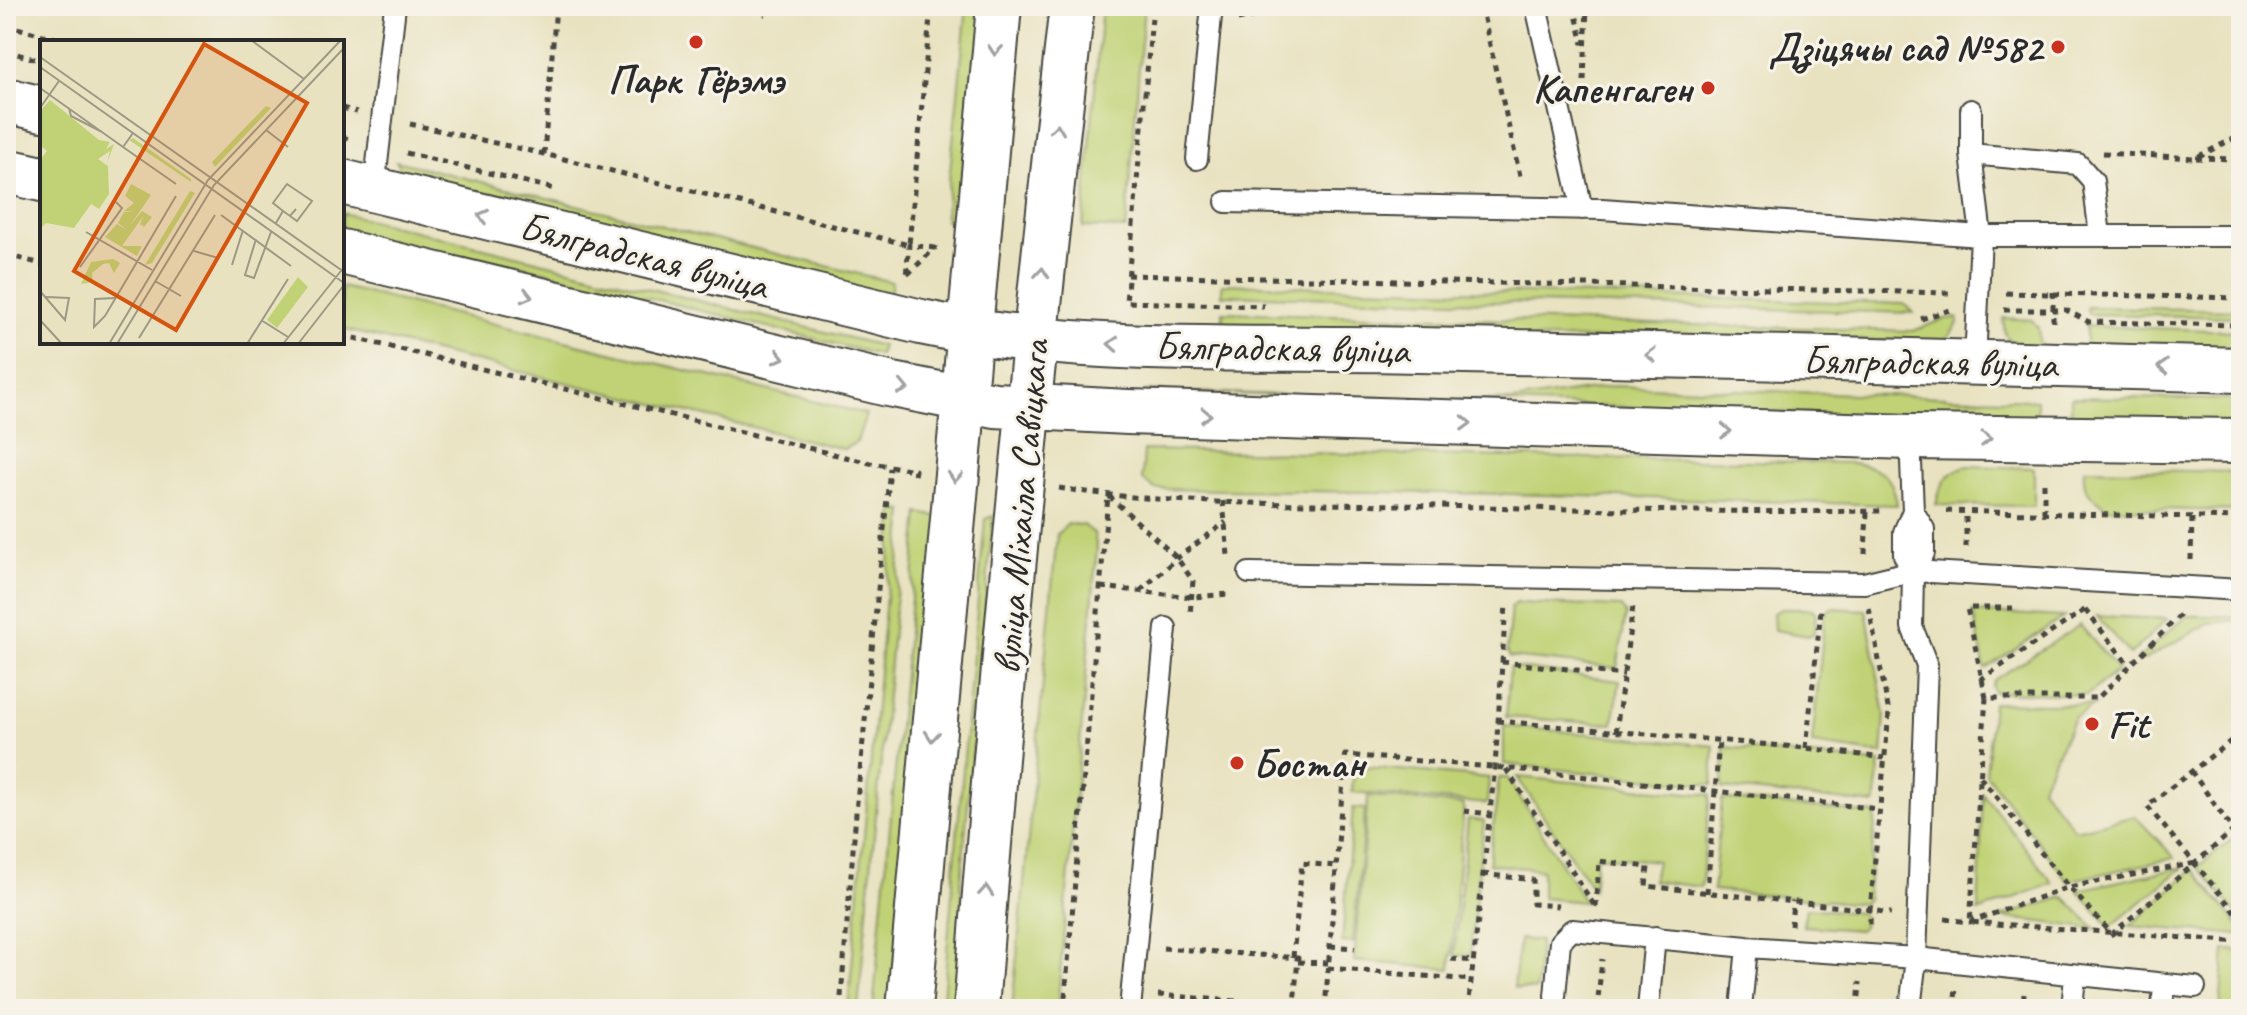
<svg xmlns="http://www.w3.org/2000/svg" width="2247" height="1015" viewBox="0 0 2247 1015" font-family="Caveat,sans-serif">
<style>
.grass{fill:#c0d275;stroke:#767e50;stroke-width:2}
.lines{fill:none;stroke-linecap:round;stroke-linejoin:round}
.lane-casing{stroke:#474641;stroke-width:24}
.secondary-casing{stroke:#474641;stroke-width:48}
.path{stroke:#474641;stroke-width:5;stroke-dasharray:6 6;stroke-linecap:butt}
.lane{stroke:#fff;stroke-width:20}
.secondary{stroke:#fff;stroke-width:44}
.oneway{stroke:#a0a0a0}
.poi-dot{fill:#c8321e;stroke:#f7f3e8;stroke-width:3}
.labels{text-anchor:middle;stroke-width:6;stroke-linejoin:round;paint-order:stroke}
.poi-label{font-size:40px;font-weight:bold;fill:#2b2b2b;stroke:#f7f3e8;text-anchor:end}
.street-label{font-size:40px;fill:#2b2b2b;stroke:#f7f3e8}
.inset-road{fill:none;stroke:#9c9984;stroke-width:2}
.view{fill:#d5540f;fill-opacity:0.15;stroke:#d5540f;stroke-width:4}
.inset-edge{fill:none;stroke:#2b2b2b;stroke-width:4}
</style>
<rect width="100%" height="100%" fill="#f7f3e8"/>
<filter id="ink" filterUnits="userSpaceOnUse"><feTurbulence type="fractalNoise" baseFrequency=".0125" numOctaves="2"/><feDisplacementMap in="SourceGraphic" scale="16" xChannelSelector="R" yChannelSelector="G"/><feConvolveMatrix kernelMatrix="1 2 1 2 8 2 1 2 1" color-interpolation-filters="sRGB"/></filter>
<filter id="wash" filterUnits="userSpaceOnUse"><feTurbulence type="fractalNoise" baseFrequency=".006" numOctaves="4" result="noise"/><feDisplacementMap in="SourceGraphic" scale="32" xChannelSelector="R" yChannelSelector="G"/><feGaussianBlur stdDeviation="1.8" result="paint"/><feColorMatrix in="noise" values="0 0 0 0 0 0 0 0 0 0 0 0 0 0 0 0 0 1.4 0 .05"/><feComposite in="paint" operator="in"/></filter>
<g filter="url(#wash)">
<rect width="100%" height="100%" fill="#e8e2c0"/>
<path class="grass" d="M967 6H987L967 225 945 220Z
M1102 6H1144L1126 229 1083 227Z
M396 161 892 282 889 300 408 183Z
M342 213 882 346 879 355 518 265 419 258 342 239Z
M1222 284 1904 304 1913 313 1222 295Z
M342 287 866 414 857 442 844 449 388 340 342 329Z
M2087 307 2241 310V317L2088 314Z
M1223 312 1913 331 1944 319 1958 318V323L1945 341 1223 336Z
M2003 318 2032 320 2038 328 2040 349 2011 343 2005 334Z
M2086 326 2241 331V352L2086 347Z
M1614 386 2037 400V421L1144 391 1513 401Z
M2071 397 2241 400V427L2071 423Z
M1144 450 1853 463C1882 468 1893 475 1897 505L1508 494 1155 489 1142 479Z
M1965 466 2034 468V506L1936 505C1940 485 1946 474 1965 466Z
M2084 469 2241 472V511L2107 508C2090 495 2082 491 2084 469Z
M894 510 904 511 858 1009H848Z
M919 513 940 517 897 1009H873Z
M993 516 961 883 966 986 964 1009H942L985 519Z
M1068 524 1083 525 1094 533 1097 549 1057 1009H1012L1057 534Z
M1516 603 1621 607 1626 614 1617 668 1510 657 1507 651 1511 607Z
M1831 608 1866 610 1885 715 1882 754 1812 744 1825 614Z
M1781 609H1812L1816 613 1814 633 1808 636 1774 630 1773 613Z
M1973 612 2064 617 1985 669Z
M2097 616 2167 619 2130 655Z
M2186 616H2241V620L2209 623 2144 660H2137Z
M2080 625 2118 670 2087 695 1994 692 1992 686 1994 680Z
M1510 667 1620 681 1613 724 1506 717Z
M1993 703 2094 705 2074 718 2041 787 2075 830 2135 816 2175 858 2068 881 1986 774Z
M1504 726 1714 746 1712 785 1504 764Z
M1725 747 1880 763 1875 804 1722 788Z
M1354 766 1489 778 1487 804 1352 792Z
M1517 777 1710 795 1701 887 1653 881 1657 861 1597 856 1593 889Z
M1499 778H1508L1585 902 1542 898V870L1489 864Z
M1983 794 2053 883 1978 912Z
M1368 796 1464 805 1450 969 1354 961Z
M1722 799 1876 814 1867 899 1862 904 1713 890Z
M1353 808 1365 809 1353 943 1342 942Z
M1468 819 1484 821 1470 956 1454 955Z
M2241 832V919L2198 867Z
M2184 867 2110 927 2078 890Z
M2193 869 2241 928V935L2130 926Z
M2064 897 2096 929 2001 917Z
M1806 908 1860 913 1864 918 1863 927 1859 930 1803 926Z
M1519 939 1540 941 1536 990 1514 988Z
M2225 950 2241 951V1009H2220Z"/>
</g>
<g filter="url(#ink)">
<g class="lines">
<defs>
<path id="lane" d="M1536 6 1582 209
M1971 110V154L1981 236 1975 362
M1971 154 2078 164 2093 181 2100 235
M1197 159 1212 6
M374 190C381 128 388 67 395 6
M1226 202 1602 209 1981 236H2241
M1910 437 1913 511 1904 532V555L1913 571
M1249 573 1864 583 1913 571 2241 590
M1555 996 1560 942 1572 930 1747 947 1916 958 2195 987
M1130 1009 1166 628
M1648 1009 1655 937
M1741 1009 1747 947
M1910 1009 1916 958 1927 665 1912 627 1913 571 1924 553V529L1913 511
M2072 1009 2075 976
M2162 1009 2164 986"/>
<path id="secondary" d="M6 100 42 109
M6 171 42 179
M342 182 921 322C1082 357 1254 346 1418 350 1692 356 1967 361 2241 370
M342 252 888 384 995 405 1128 412 1910 437 2241 441
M909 1009 999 6
M976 1009C1001 674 1033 340 1072 6"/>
</defs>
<use href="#lane" class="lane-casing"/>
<use href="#secondary" class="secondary-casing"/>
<path class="path" d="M756 6 766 15
M1153 6 1126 302 1264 306
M1481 6 1521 180
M1574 6 1583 44
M1238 20 1298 6
M6 25 69 42
M6 51 42 61
M1584 81 1587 6
M342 108 357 112
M410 124 544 154 909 245 931 6
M342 137 353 140
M406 153 555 189
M2103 153 2195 158 2241 135
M544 154 556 6
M2196 158 2241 159
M935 248 909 245 906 276 935 248V246
M6 255 42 264
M1127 275 1952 293
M2053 292V327
M2006 293 2241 298
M2004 310H2066L2089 322 2241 325
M1921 319 1950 310
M342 335 870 463 915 470 914 476
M1059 488C1171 506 1286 503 1398 505 1560 509 1723 513 1884 511
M1109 496 1177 558 1193 581 1190 615
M1223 501 1228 556
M1946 511 2241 518
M2044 513V477
M1966 547V512
M1865 554 1867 511
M2191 560 2192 517
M1101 587 1192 597 1230 594
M1140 591 1177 558 1226 522
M1869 608 1889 713 1870 910 1891 913
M2085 610 2129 665
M2180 615 2098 698H1986L1970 922 2241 942
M1502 662 1624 675
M1980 680 2086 609
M1986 698 1967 608H2018
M1497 721 1806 748 1884 758
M1616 732 1633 606
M2241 733 2147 806 2241 919
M1806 748 1821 610
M1506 769 1594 905
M2191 771 2233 830
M1980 777 2069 887 2112 934 2241 824
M1464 811 1490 814
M1483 874 1533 880V904L1558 906
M1707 893 1719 741
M1596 907 1599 861 1648 867 1646 886 1870 910V928
M1945 919 1970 922 2069 887 2196 863
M1791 926 1793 901
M1330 946 1355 948
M1163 948 1298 958 1294 1005
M1293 957 1302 863 1336 866
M1451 959 1473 961
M1298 962 1328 963
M1328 968 1471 980
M1158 995 1325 1008
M840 1009 857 801 890 468
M1064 1009 1108 496
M1325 1009 1345 755 1505 768 1879 809
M1468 1009 1495 767 1506 604
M1597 1009 1602 959
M1858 1009 1860 982
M1954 1009 1956 988
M2023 1009 2024 994"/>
<use href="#lane" class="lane"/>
<use href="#secondary" class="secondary"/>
</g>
<defs><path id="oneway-chevron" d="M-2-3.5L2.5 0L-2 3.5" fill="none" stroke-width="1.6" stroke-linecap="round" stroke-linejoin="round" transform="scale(2)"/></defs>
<g class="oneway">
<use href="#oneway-chevron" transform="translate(995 50) rotate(95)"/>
<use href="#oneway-chevron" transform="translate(1057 129) rotate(-83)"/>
<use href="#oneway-chevron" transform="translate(483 216) rotate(-166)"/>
<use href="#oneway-chevron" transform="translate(1042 273) rotate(-85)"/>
<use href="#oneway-chevron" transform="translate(527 296) rotate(14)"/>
<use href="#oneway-chevron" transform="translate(1113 344) rotate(-177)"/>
<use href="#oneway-chevron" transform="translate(1651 355) rotate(-179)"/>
<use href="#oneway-chevron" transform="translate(779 357) rotate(14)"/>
<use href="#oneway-chevron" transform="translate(2163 367) rotate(-178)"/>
<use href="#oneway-chevron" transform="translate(903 388) rotate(12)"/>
<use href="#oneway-chevron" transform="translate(1206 415) rotate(2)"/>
<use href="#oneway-chevron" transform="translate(1466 423) rotate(2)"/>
<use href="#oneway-chevron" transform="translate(1726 431) rotate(2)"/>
<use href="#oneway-chevron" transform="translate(1986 439) rotate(1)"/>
<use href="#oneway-chevron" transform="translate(955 477) rotate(95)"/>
<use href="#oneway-chevron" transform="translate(932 736) rotate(95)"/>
<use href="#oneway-chevron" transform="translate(986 891) rotate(-85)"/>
</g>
</g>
<g class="poi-dot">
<circle cx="696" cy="42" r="8"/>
<circle cx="2058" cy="47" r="8"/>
<circle cx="1708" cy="88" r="8"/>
<circle cx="2092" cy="724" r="8"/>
<circle cx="1237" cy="763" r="8"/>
</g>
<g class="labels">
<g class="poi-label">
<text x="2042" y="61">Дзіцячы сад №582</text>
<text x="696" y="93" text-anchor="middle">Парк Гёрэмэ</text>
<text x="1692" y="102">Капенгаген</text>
<text x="2108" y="738" text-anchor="start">Fit</text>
<text x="1253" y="777" text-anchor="start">Бостан</text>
</g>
<g class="street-label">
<text transform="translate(644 255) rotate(14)" y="14">Бялградская вуліца</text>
<text transform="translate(1282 347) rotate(1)" y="14">Бялградская вуліца</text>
<text transform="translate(1930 361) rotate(1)" y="14">Бялградская вуліца</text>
<text transform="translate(1020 507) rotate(-85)" y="14">вуліца Міхаіла Савіцкага</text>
</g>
</g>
<g transform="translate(40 40)">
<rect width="304" height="304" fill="#e8e2c0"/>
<path d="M10 60 59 100 70 102 66 109 74 104 67 123 70 111 58 119 68 126 69 154 59 169 51 164 34 188 6 183 0 189V120L7 111 0 105V71ZM226 66 231 68 175 127 172 122ZM93 98 151 139V142L89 100ZM91 144 111 155 89 187 102 171 112 177 104 187 100 184 104 175 82 206H102L97 216 65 197 77 184 88 191 78 183 84 172 95 171H84L94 163 85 156ZM150 151 155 153 112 223 105 225ZM73 219 80 223 74 233 69 223 63 224 52 233 53 242 41 244 51 222ZM258 237 268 247 237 288 227 280Z" fill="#c0d275"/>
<path class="inset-road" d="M211 0 264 39M0 17 304 232M0 27 304 243M0 48 83 107M0 68 19 41M29 68 31 76 62 92M226 90 248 107M93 93 83 107 136 144M243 171 233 163 247 144 272 161 257 181 250 176M181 175 251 226M236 183 243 171 250 176 256 169M46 192 112 230M216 199 205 235 214 238 231 192M154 211 178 218M192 225 203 190M40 227 82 168 76 162M115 241 141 256M0 251 25 280 29 258 6 257M75 258 55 259 54 287 65 276 136 156M0 280 22 304M221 280 248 297M99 298 175 175M69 304 168 140 301 0M77 304 174 145 304 8M207 304 248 239M243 304 304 227M258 304 304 245"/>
<path class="view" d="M164 4 267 63 136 290 34 231Z"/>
<rect width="304" height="304" class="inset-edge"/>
</g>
<rect width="2247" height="1015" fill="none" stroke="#f7f3e8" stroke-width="32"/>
</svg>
